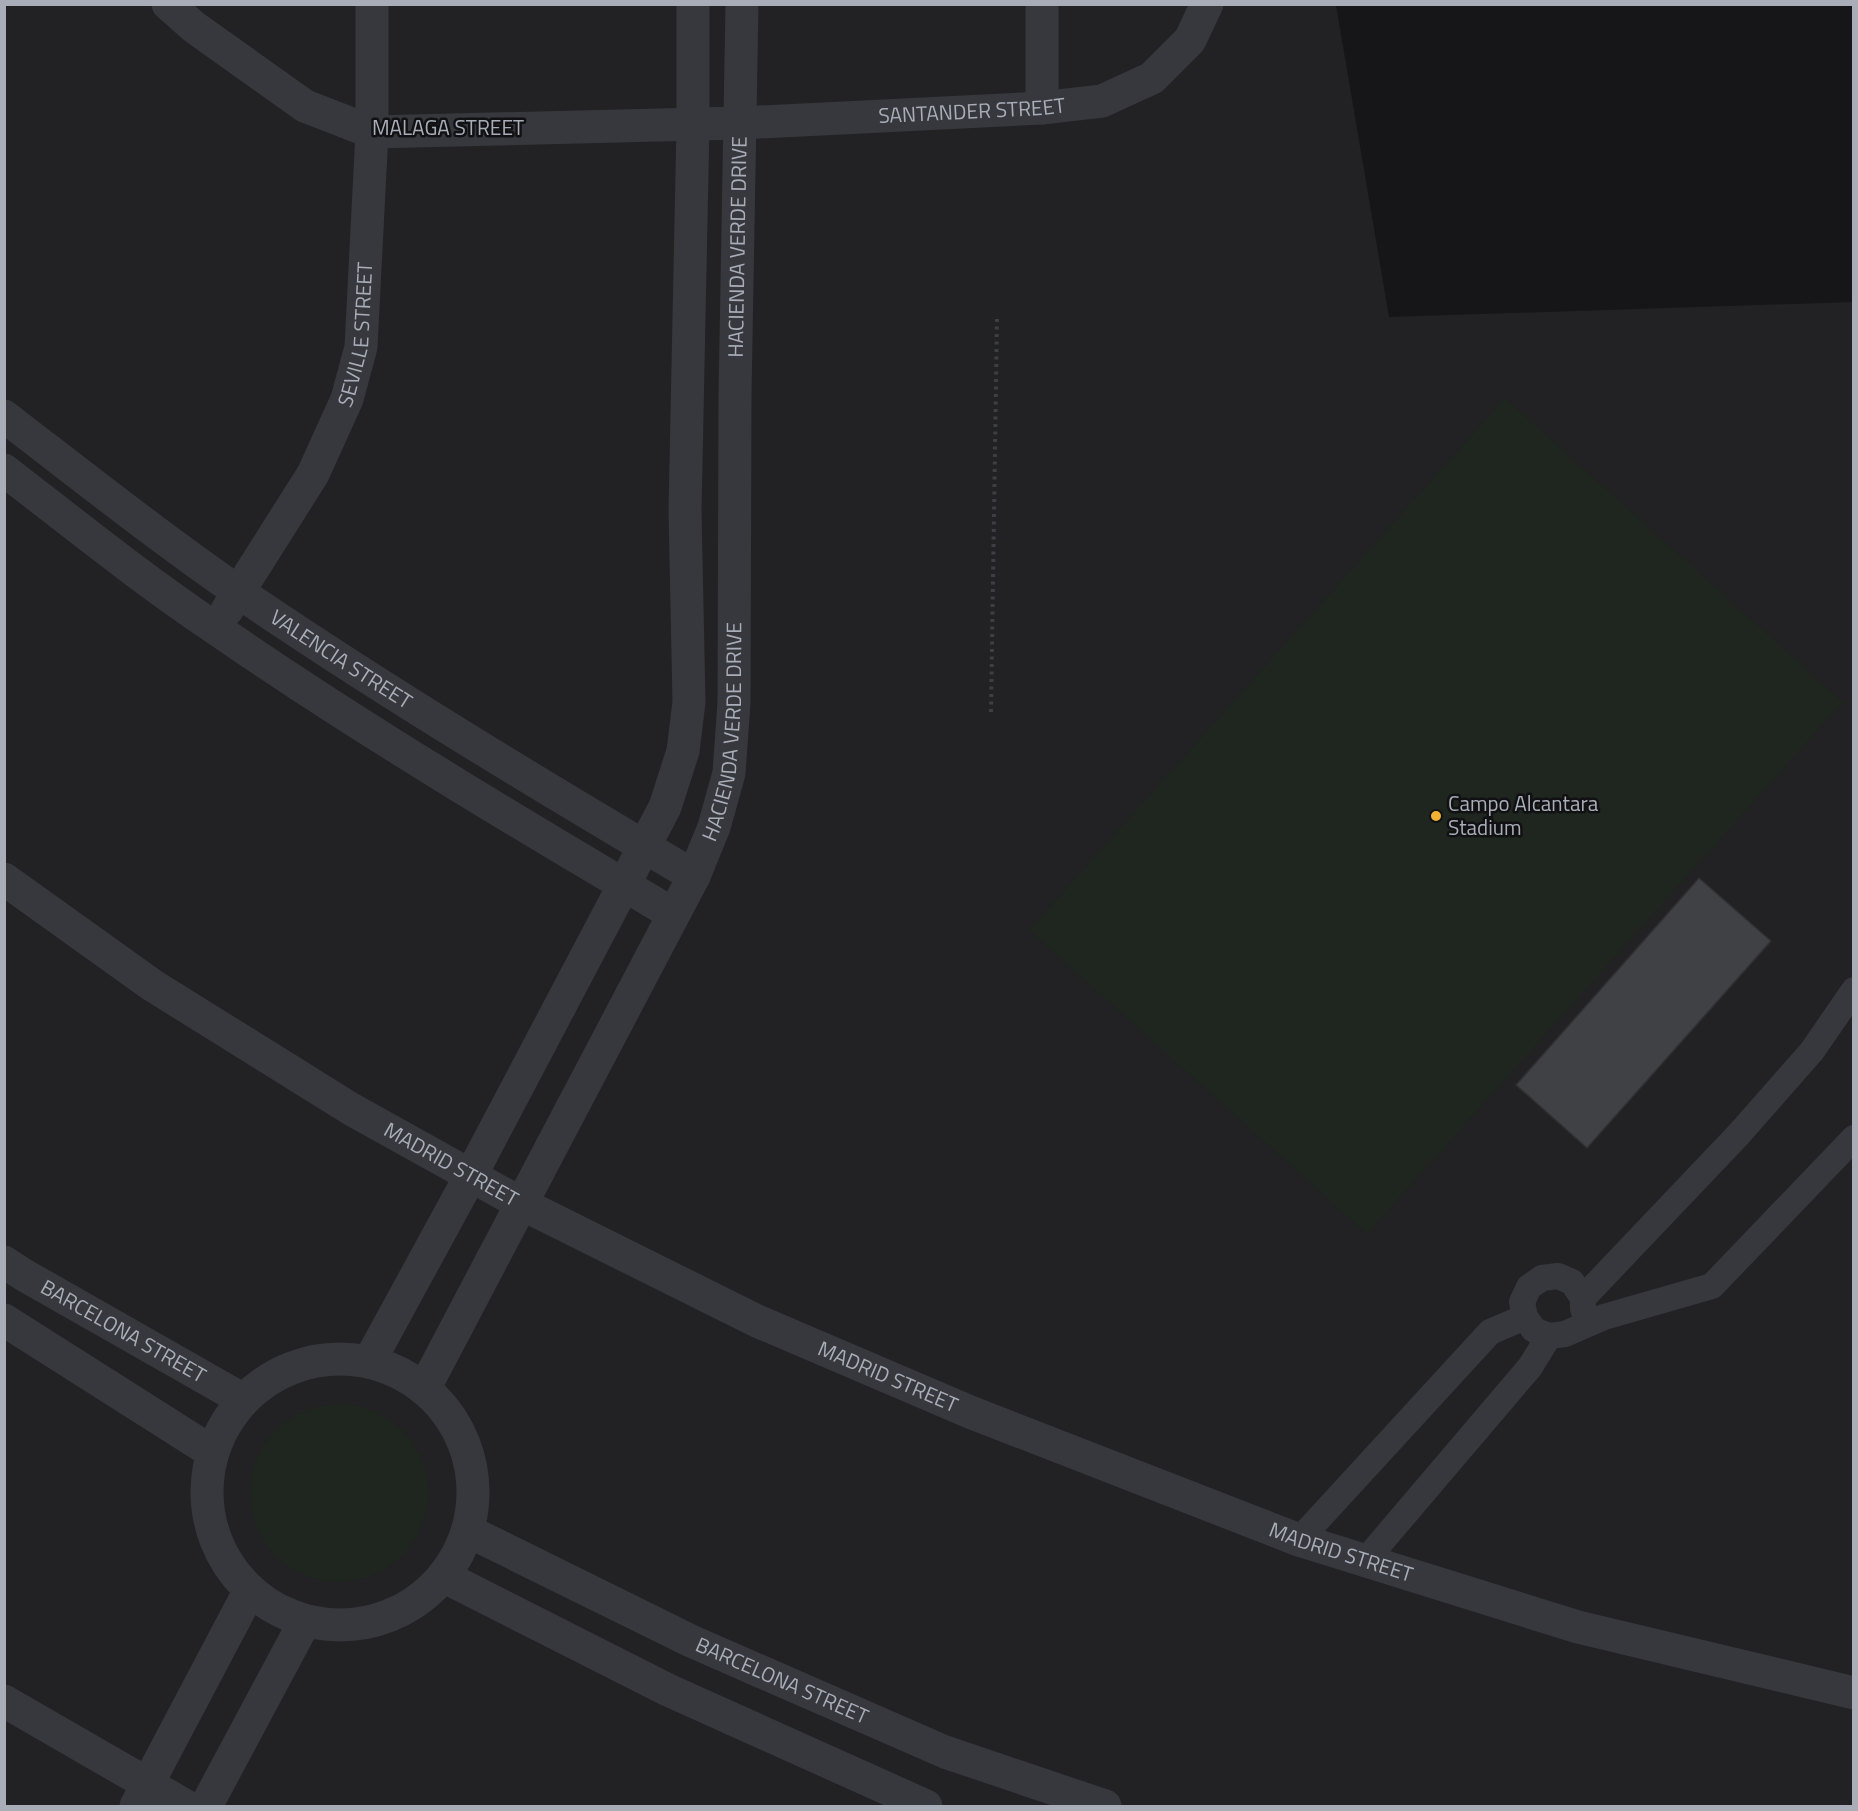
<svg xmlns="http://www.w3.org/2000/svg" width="1858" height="1811" viewBox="0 0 1858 1811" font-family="'Titillium Web',sans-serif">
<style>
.built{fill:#222225}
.green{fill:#1e261f}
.building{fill:#404145;stroke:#303034;stroke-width:1.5}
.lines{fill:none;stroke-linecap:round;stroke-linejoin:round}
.path{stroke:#3d3f44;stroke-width:4;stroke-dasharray:3 4.5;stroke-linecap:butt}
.service{stroke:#37383d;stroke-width:26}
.minor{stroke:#37383d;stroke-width:33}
.poi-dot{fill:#f2b134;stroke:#111113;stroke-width:2}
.labels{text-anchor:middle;stroke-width:5;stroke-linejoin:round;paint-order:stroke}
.street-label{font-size:21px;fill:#a8adb8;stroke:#111113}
.poi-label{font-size:21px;fill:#a8adb8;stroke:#111113;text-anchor:start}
</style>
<rect width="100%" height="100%" fill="#161618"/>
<path class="built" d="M5 5H1336L1389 317 1853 302V1806H5Z"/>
<path class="green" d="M1505 398 1843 702 1367 1234 1029 930Z
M250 1493a89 89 0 1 1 178 0a89 89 0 1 1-178 0Z"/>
<path class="building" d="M1699 878 1771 941 1587 1148 1516 1085Z"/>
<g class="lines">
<path class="path" d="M991 712 997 317"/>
<path class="service" d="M1583 1298 1739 1134 1812 1051 1854 990
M1588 1323 1583 1309V1298L1572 1282 1558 1276 1542 1278 1529 1287 1522 1302 1525 1317 1534 1330 1549 1336 1565 1334 1604 1317 1712 1286 1854 1138
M1299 1540 1490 1332 1525 1317
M1365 1561 1530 1367 1549 1336"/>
<g class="minor">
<path id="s1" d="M168 4 194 27 305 106 372 132 740 123 1042 108 1102 101 1152 78 1190 40 1207 4"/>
<path d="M1042 4V108"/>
<path id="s2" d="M4 416C82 476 159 537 240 593 387 693 540 785 694 876"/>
<path d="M4 470C74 524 142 579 215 628 363 730 519 823 673 914"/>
<path id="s3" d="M227 610 313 474 347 399 361 347 372 132V4"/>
<path id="s4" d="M4 879 152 985 351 1109 522 1204 757 1321 970 1412 1299 1540 1578 1627 1854 1693"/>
<path id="s5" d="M4 1262 24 1275 242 1399"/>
<path d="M4 1320 212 1452"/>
<circle cx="340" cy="1492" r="133"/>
<path d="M369 1362 471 1175 665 807 683 751 689 702 685 511 693 125V4"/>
<path id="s6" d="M424 1389 694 876 714 827 729 773 734 703 735 395 742 4"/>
<path id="s7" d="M468 1531 691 1641 945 1752 1105 1806"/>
<path d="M443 1576 668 1690 926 1806"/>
<path d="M4 1701 186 1806"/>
<path d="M136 1806 250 1590"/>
<path d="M206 1806 305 1621"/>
</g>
</g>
<circle class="poi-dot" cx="1436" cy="816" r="6"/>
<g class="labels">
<g class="street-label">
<text dy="7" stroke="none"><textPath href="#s1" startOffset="843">SANTANDER STREET</textPath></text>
<text x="448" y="135">MALAGA STREET</text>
<text dy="7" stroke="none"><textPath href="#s6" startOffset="1215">HACIENDA VERDE DRIVE</textPath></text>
<text dy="7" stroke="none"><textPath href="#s3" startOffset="309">SEVILLE STREET</textPath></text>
<text dy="7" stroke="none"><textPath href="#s2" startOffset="416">VALENCIA STREET</textPath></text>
<text dy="7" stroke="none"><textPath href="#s6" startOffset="729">HACIENDA VERDE DRIVE</textPath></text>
<text dy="7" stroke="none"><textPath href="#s4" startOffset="531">MADRID STREET</textPath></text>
<text dy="7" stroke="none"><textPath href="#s5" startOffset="138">BARCELONA STREET</textPath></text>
<text dy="7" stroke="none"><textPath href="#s4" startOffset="1017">MADRID STREET</textPath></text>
<text dy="7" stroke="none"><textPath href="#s4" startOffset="1503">MADRID STREET</textPath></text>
<text dy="7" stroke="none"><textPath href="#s7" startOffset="348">BARCELONA STREET</textPath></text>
</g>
<g class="poi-label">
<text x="1448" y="811">Campo Alcantara<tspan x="1448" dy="24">Stadium</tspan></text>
</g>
</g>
<rect width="1858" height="1811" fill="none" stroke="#a8adb8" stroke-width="12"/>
</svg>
